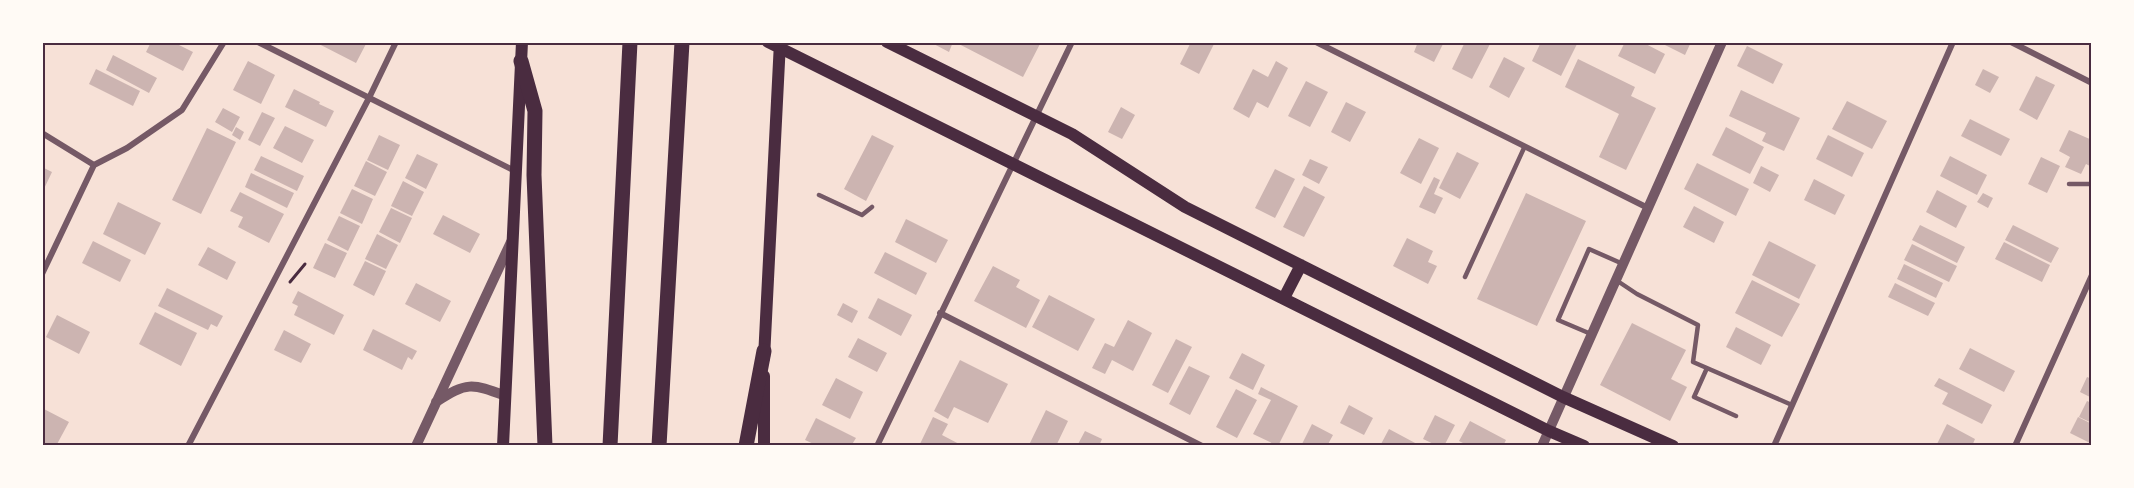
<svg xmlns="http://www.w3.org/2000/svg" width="2134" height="488" viewBox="0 0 2134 488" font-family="Cabin,sans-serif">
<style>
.building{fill:#ccb4b1}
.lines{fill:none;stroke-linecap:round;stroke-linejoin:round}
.path{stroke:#4a2c40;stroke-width:3}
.service{stroke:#755966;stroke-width:4.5}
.minor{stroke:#755966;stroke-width:6}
.tertiary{stroke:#755966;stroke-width:10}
.secondary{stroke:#4a2c40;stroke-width:12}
.motorway{stroke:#4a2c40;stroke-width:15}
.neatline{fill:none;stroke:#4a2c40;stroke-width:2}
</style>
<rect width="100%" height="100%" fill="#f7e1d7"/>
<path class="building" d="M151 42H173L193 52 183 71 146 52Z
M315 42H367L356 63Z
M930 42H953L949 52Z
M955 42H1041L1023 77Z
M1191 42H1215L1199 74 1180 64Z
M1418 42H1444L1434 62 1414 52Z
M1465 42H1491L1472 79 1452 69Z
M1541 42H1578L1561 76 1532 61Z
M1625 42H1642L1665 54 1655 74 1618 56Z
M1659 42H1691L1685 55Z
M1747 46 1783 64 1773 84 1737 66Z
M113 55 157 78 149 93 106 70Z
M1504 57 1525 68 1509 98 1489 87Z
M1578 59 1635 87 1631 96 1656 108 1626 170 1599 157 1619 114 1565 87Z
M248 61 275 75 261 104 233 90Z
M1276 61 1288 68 1268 108 1257 102 1249 118 1233 109 1253 69 1268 77Z
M96 69 140 91 133 106 89 84Z
M1983 69 1999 77 1990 93 1975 85Z
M2036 76 2055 85 2037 120 2019 110Z
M1306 81 1328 92 1310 127 1288 116Z
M294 89 320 102 319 104 334 111 326 127 285 107Z
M1741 90 1800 118 1784 151 1762 141 1766 133 1729 116Z
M1847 101 1887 121 1872 149 1832 129Z
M1346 102 1366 112 1350 142 1331 132Z
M1121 107 1135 115 1122 139 1108 132Z
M223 108 240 117 232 132 215 122Z
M262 112 275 118 260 146 248 140Z
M1970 119 2010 139 2001 156 1961 136Z
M285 126 314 140 302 163 273 148Z
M236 127 244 132 240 140 232 135Z
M1726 127 1764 147 1750 174 1712 155Z
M207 128 236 142 201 214 172 200Z
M2069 130 2092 140V167L2086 164 2081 174 2065 167 2070 157 2059 151Z
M379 135 400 145 388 170 367 160Z
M872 135 894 146 866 201 844 189Z
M1828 135 1864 153 1852 177 1816 159Z
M1419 138 1439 148 1421 184 1400 173Z
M1457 152 1479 163 1460 199 1439 188Z
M417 154 438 164 426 189 405 178Z
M261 156 304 176 297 191 254 170Z
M1950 156 1987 175 1977 195 1940 176Z
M2041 157 2060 166 2047 193 2028 184Z
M1310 159 1328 167 1319 184 1302 175Z
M366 161 387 172 375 196 354 186Z
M1697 163 1749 189 1736 216 1684 189Z
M1761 166 1779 175 1770 192 1753 183Z
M42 167 52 172 42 193Z
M1275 169 1295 179 1275 218 1255 208Z
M251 173 294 193 287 208 245 187Z
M1434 177 1440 180 1434 194 1443 198 1435 214 1419 207Z
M1814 179 1845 195 1835 215 1804 200Z
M403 181 424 192 412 216 391 206Z
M1304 186 1325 197 1304 237 1283 227Z
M352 189 373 199 362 224 340 213Z
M1937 190 1967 206 1956 228 1926 212Z
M240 192 284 214 269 243 238 227 243 217 230 211Z
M1526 193 1586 221 1537 326 1477 299Z
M1983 193 1993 198 1988 208 1977 202Z
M118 202 161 223 145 255 103 234Z
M1694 206 1724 222 1714 243 1683 227Z
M391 208 412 218 400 243 379 232Z
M443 215 480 234 470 253 433 234Z
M339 216 360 226 348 251 327 240Z
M906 219 948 240 936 263 895 242Z
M1920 225 1965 247 1957 263 1912 240Z
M2013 225 2059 248 2051 263 2005 240Z
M377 234 398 245 386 269 365 259Z
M1407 238 1433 251 1428 262 1437 266 1428 284 1393 266Z
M93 241 131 260 120 282 82 263Z
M1769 241 1816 265 1799 299 1752 275Z
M2004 242 2050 265 2042 282 1995 259Z
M325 243 347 253 335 278 313 268Z
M1912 244 1957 266 1949 282 1904 260Z
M208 247 236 262 227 280 198 265Z
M885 252 927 273 916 295 874 273Z
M365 261 386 271 374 296 353 285Z
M1904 264 1943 283 1936 298 1897 279Z
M993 266 1020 280 1016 287 1040 300 1026 328 974 301Z
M1752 280 1800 304 1782 337 1735 313Z
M416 283 451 301 440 322 405 304Z
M1895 283 1935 303 1928 316 1888 297Z
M167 288 223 316 217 327 211 324 208 330 158 306Z
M298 291 344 315 334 335 294 315 298 306 292 303Z
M1049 295 1095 319 1078 351 1032 327Z
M878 298 912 315 901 336 868 318Z
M843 303 858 311 852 323 837 315Z
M155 312 197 333 181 366 139 344Z
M57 315 90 332 79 354 46 337Z
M1128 320 1152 333 1133 371 1112 360 1105 374 1092 368 1105 343 1114 347Z
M1632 323 1686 350 1671 379 1687 387 1670 421 1600 385Z
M1736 327 1771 345 1761 365 1726 347Z
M373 329 417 351 412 360 408 357 402 370 363 350Z
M284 330 311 344 301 363 274 350Z
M858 338 887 353 877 372 848 357Z
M1176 339 1192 347 1168 393 1152 385Z
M1970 348 2015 371 2004 392 1959 369Z
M1242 353 1265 365 1253 390 1229 378Z
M960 360 1008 384 988 423 954 407 948 419 934 411Z
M1189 366 1210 376 1190 415 1169 404Z
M2087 377 2092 379V398L2080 392Z
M836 378 863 392 850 419 822 405Z
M1939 378 1992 405 1982 424 1942 404 1948 393 1934 386Z
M1261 387 1298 406 1278 446 1253 434 1271 400 1258 394Z
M1236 389 1257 400 1237 438 1216 427Z
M2087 401 2092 403V423L2079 417Z
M1349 405 1373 418 1364 435 1340 423Z
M42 408 69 422 56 446H42Z
M1046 410 1068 421 1056 446H1032L1029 445Z
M1435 415 1455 425 1444 446H1438L1423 439Z
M933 417 948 424 942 435 963 446H919Z
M2078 417 2092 424V444L2070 433Z
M816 418 856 438 851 446H818L805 440Z
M1470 421 1506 440 1503 446H1469L1459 441Z
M1312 424 1333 435 1327 446H1301Z
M1947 424 1975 439 1972 446H1942L1937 444Z
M1389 429 1417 444 1416 446H1380Z
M1085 431 1102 439 1099 446H1077Z"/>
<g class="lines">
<path class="path" d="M290 282 305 264"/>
<path class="service" d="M2069 184H2092
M819 195 862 215 872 207
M1465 277 1524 148
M1616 280 1637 294 1698 325 1693 362 1792 405
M1591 334 1558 320 1589 249 1623 264
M1707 368 1694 397 1736 416"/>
<path class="minor" d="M258 42 517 172
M1316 42 1648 208
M2011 42 2092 83
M42 133 94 165
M42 274 94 165 127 148 182 110 224 42
M940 313 1202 446
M188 446 369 98 396 42
M877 446 1072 42
M1774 446 1953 42
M2015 446 2092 275"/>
<path class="tertiary" d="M436 402C467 382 471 383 506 396
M416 446 511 242
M1542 446 1722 42"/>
<path class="secondary" d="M768 42 1549 431 1584 446
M887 42 1072 134 1185 207 1563 397 1673 446
M1284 298 1301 265
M764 358 780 42
M503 446 522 42
M764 446V376"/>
<path class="motorway" d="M521 61 535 111 534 175 545 446
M610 446 630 42
M659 446 682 42
M746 446 764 351"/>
</g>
<rect width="2134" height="488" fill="none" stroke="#fffaf5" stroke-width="87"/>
<rect x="44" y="44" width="2046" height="400" class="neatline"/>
</svg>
